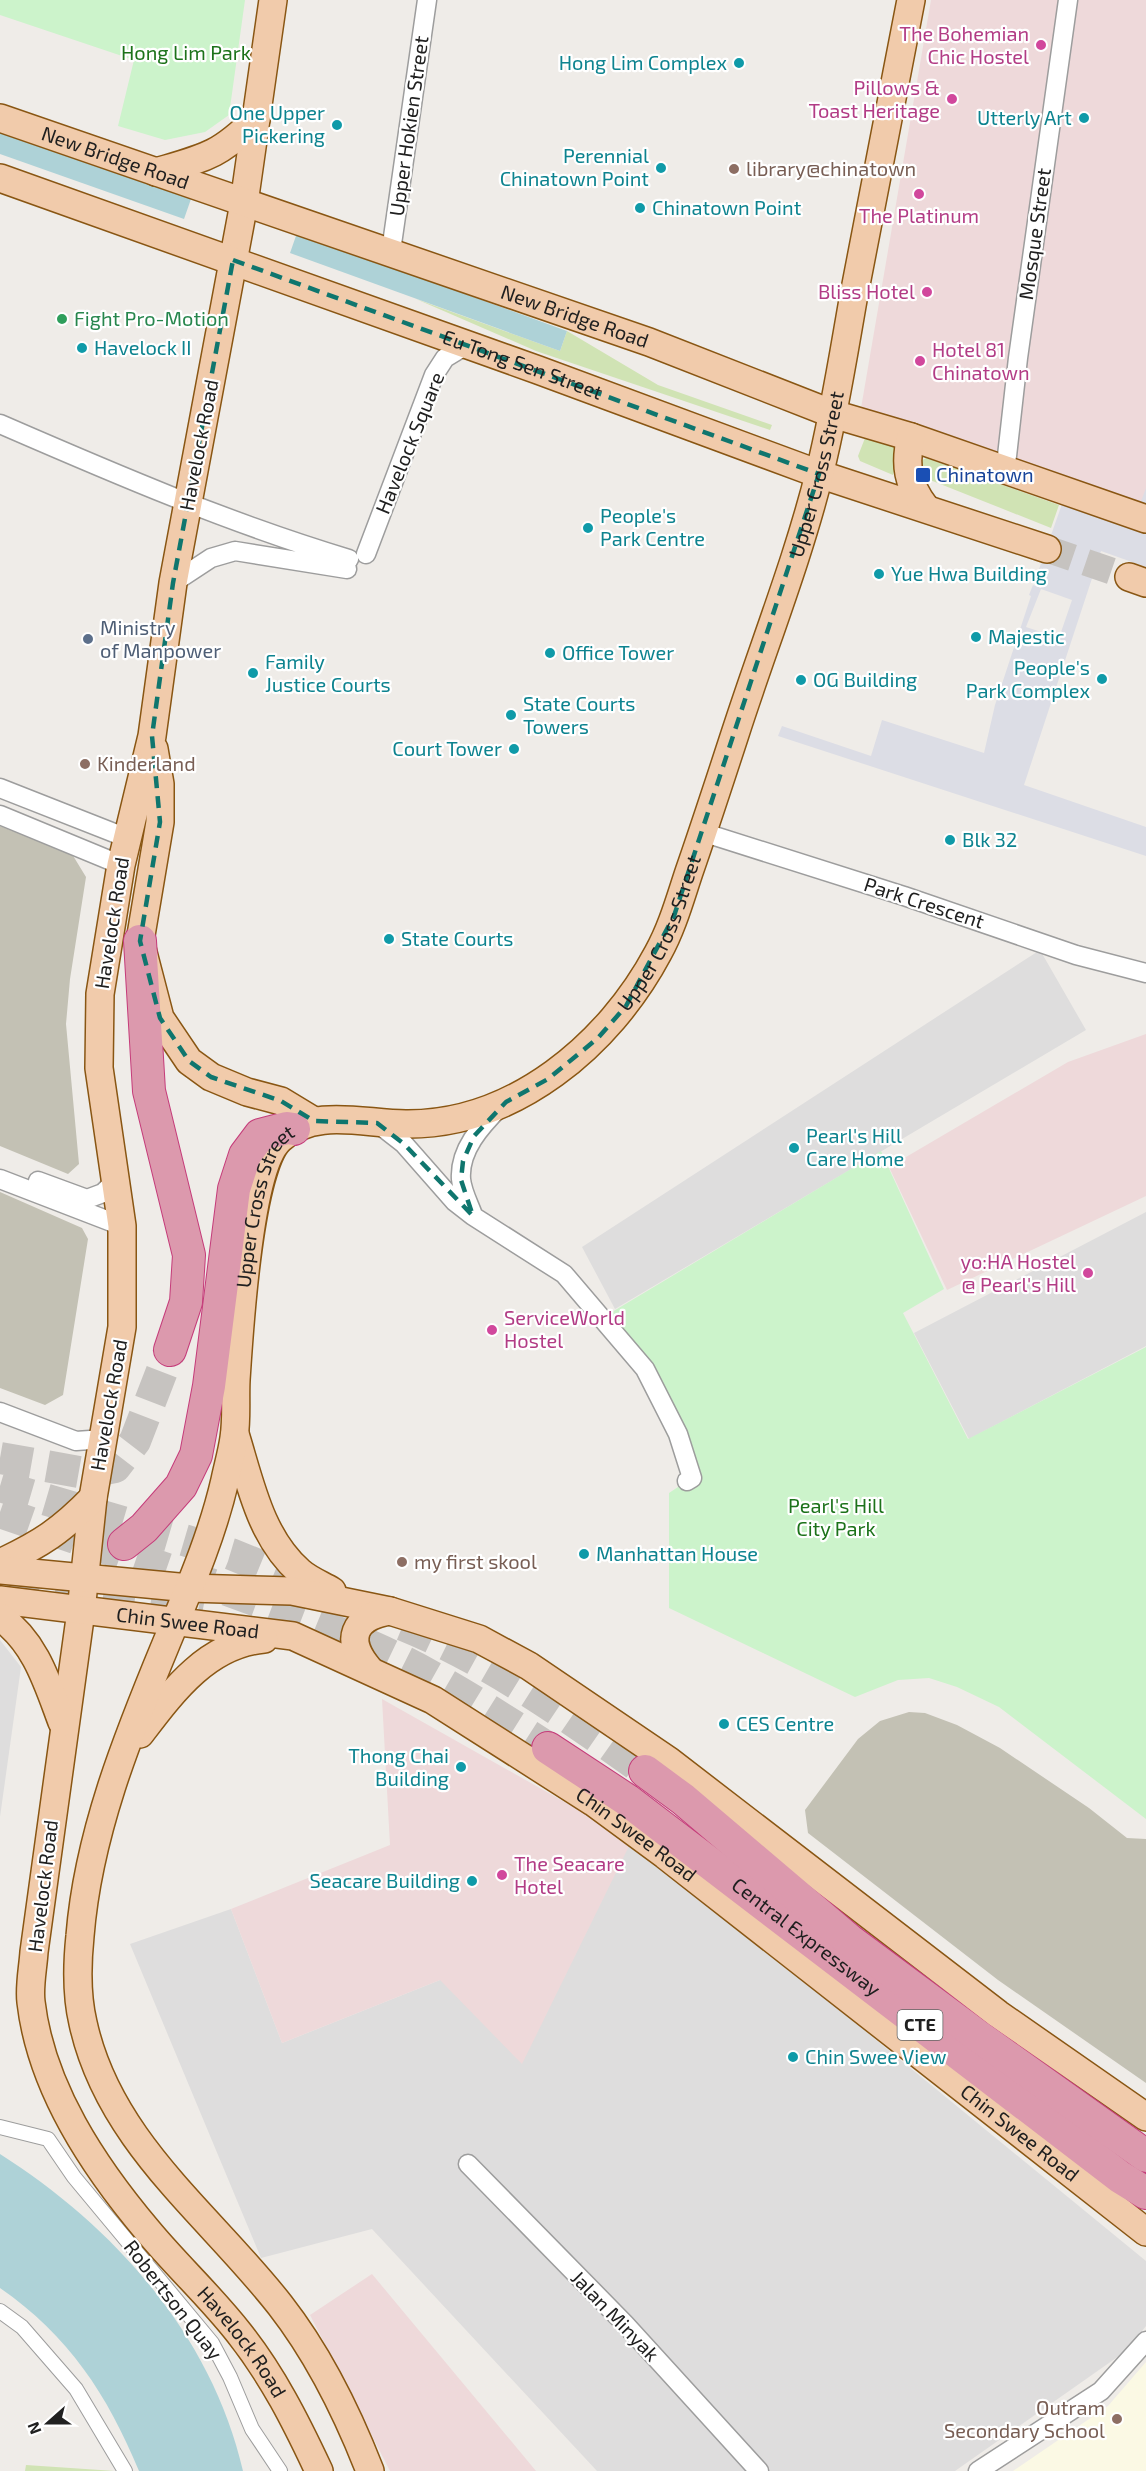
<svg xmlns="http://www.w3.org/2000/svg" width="1146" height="2471" viewBox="0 0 1146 2471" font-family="'Exo 2',sans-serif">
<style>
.residential{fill:#dedddd}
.commercial{fill:#eed9da}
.education{fill:#fbf9e4}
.construction{fill:#c3c1b4}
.grass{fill:#d0e3b4}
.park{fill:#ccf3cb}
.plaza{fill:#dcdde5;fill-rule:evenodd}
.water{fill:#aed2d7}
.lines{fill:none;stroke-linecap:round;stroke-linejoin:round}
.primary-tunnel{stroke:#c6c3c0;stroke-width:27;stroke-dasharray:27 14;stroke-linecap:butt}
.motorway-tunnel{stroke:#c6c3c0;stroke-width:32;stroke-dasharray:32 16;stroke-linecap:butt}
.pedestrian-casing{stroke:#9d9d9d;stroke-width:16}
.minor-casing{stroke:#9d9d9d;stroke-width:21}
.primary-casing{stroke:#895613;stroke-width:30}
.motorway-casing{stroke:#c53c7a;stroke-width:34}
.pedestrian{stroke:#fff;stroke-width:14}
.minor{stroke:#fff;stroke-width:18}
.primary{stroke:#f1cbab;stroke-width:27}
.motorway{stroke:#dc99ad;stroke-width:32}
.marked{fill:none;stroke:#0f766e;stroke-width:4.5;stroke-dasharray:12 8;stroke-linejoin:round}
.hotel-dot{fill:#d1479c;stroke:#fff;stroke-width:2}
.culture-dot{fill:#0f9aa8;stroke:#fff;stroke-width:2}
.education-dot{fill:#8d6e63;stroke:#fff;stroke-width:2}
.leisure-dot{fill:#2e9e5b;stroke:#fff;stroke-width:2}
.transit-dot{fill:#1a4fb4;stroke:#fff;stroke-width:2}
.service-dot{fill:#5c6f8a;stroke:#fff;stroke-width:2}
.labels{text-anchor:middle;stroke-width:4.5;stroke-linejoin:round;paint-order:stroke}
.shield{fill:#fff;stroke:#636363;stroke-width:1.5}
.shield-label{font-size:18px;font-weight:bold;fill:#202020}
.hotel-label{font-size:20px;fill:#b23c85;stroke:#fff;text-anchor:end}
.park-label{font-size:20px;fill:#1c721a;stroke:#fff}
.culture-label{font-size:20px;fill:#0d838f;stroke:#fff;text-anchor:start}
.street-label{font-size:20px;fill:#202020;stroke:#fff}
.education-label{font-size:20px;fill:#785e54;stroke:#fff;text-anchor:start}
.leisure-label{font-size:20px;fill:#27864d;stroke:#fff;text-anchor:start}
.transit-label{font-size:20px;fill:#164399;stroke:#fff;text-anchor:start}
.service-label{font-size:20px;fill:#4e5e75;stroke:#fff;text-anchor:start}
</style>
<rect width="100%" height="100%" fill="#efece8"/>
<path class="residential" d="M1040 950 1086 1030 615 1309 582 1247Z
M1146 1212V1346L969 1439 914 1333Z
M0 1640 21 1667 0 1817Z
M632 1840 1146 2261V2326L1126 2351 955 2471H597L372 2229 261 2258 130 1944 231 1909 282 2043 440 1980Z"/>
<path class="commercial" d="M931 0H1146V508L860 414Z
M1146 1034V1196L947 1290 889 1167 1068 1062Z
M382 1699 632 1840 522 2064 440 1980 282 2043 231 1909 390 1845Z
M372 2274 536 2471H390L310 2315Z"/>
<path class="education" d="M1146 2362V2471H1013L1108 2406Z"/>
<path class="construction" d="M0 826 72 854 86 877 70 979 66 1024 79 1164 68 1174 0 1146Z
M0 1192 82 1228 88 1239 63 1395 45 1405 0 1388Z
M909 1712 925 1713 957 1725 1000 1748 1089 1808 1127 1838 1146 1839V2083L998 1980 808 1833 805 1810 858 1739 880 1721Z"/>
<path class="grass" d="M416 299 560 351 567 331 658 385 772 425 770 430 536 351Z
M869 436 901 447 893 475 860 461 858 456 865 438Z
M926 458 1059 505 1051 528 920 476 919 462Z
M26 2465 115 2471H25Z"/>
<path class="park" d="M0 0H245L229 115 205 132 165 140 118 126 134 60 0 15Z
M881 1151 944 1289 903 1313 968 1439 1146 1347V1819L999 1707 957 1687 929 1678 898 1680 855 1697 669 1608V1493L687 1481 642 1377 597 1321Z"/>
<path class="plaza" d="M1146 488V567L1101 551 1024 785 1146 827V856L778 736 782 726 871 756 882 720 984 753 995 705 1031 596 1029 595 1033 585 1041 588 1045 575 1038 572 1062 504 1131 528ZM1041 589 1072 600 1059 638 1026 627Z"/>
<path class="water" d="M0 132 191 199 184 219 0 154Z
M297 233 567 331 560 351 290 253Z
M0 2154C115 2227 212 2336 243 2471H139C107 2394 69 2336 0 2288Z"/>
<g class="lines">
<path class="primary-tunnel" d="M1047 549 1129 577"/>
<path class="motorway-tunnel" d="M0 1458 85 1473 115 1467 135 1441 170 1350
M0 1486 231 1554 324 1592
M0 1512C125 1556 254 1595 375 1648 436 1675 492 1712 548 1748
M7 1594C74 1591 136 1601 202 1614
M403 1625C491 1661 567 1716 645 1771"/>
<defs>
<path id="pedestrian" d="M0 2127 48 2139 74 2177 212 2343 230 2377 252 2429 280 2471
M0 2311 22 2327 76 2389 125 2471"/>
<path id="minor" d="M391 251 427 0
M0 424C115 474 229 523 349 559
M1002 468 1007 456 1018 358 1068 0
M366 554 434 375 445 358 468 344
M173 583 211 558 235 551 347 569
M0 788 127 838
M0 815 121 865
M702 832 904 896 1076 955 1146 973
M377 1123 404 1144 455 1202 473 1216 564 1274 645 1369 678 1434 692 1478 687 1481
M0 1179 122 1226
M38 1181 87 1199 103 1193 115 1181
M473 1215C469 1204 462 1191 461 1179 459 1150 481 1126 500 1107
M0 1412 76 1441 104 1439
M468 2164 625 2324 759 2471
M978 2471 1101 2391 1146 2341"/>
<g id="primary">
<path id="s1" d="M273 0 244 203 173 583 152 736 121 865 100 994 99 1068 122 1226V1327L93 1498 81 1611 34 1952C33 1968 29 1986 31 2002 41 2088 94 2167 148 2231 177 2266 211 2297 239 2333 273 2376 296 2422 319 2471"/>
<path id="s2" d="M0 118 649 342 833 414 911 437 1146 519"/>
<path d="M156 172C204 158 219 156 256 119"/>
<path id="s3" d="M0 178 538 370 819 474 1047 549"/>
<path d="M911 437C904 464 908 485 925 507"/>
<path d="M1129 577 1146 583"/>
<path d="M154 749 160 784V822L140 941 160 1018 189 1061 211 1077 247 1092 281 1101 314 1121"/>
<path d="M235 1434C250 1482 260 1537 300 1572 309 1580 322 1585 332 1591"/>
<path d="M0 1563C41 1544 62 1530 93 1498"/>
<path d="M0 1570 189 1588 292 1591 390 1611 479 1639 529 1666 669 1761 998 2014 1146 2117"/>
<path id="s4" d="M0 1600 293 1636 433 1700 593 1802 665 1855 1146 2232"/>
<path d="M0 1617C36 1643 47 1682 62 1722"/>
<path d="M369 1669C344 1640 353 1617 390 1611"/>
<path d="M140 1734C172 1692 207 1644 264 1639"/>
<path id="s5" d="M370 2471C347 2412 319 2355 280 2305 209 2214 109 2142 83 2023 76 1994 77 1965 80 1936 88 1835 127 1738 166 1644 188 1591 212 1537 225 1480 228 1466 232 1452 234 1438 237 1419 235 1399 236 1380 239 1333 249 1167 280 1139 315 1107 363 1124 406 1124 514 1125 609 1045 658 953 672 928 680 899 689 872 705 826 720 780 735 734 763 647 798 560 820 471 834 415 843 357 853 300 872 200 891 100 911 0"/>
</g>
<g id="motorway">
<path d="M140 941 149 1091 189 1255 186 1302 170 1350"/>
<path d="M124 1544 144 1528 181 1486 196 1455 209 1386 234 1189 245 1155 260 1135 287 1128 294 1129"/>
<path id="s6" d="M548 1748 627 1800 1120 2177 1146 2193"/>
<path d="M645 1771 683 1799 849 1940 978 2036 1146 2156"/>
</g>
</defs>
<use href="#pedestrian" class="pedestrian-casing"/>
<use href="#minor" class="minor-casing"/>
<use href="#primary" class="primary-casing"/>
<use href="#motorway" class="motorway-casing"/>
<use href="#pedestrian" class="pedestrian"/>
<use href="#minor" class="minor"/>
<use href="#primary" class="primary"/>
<use href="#motorway" class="motorway"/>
</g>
<path class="marked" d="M233 260 819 474 674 916 626 1006 598 1038 548 1079 506 1102 474 1136 463 1161 461 1180 473 1216 404 1144 377 1123 314 1121 281 1101 211 1077 189 1061 160 1018 140 941 160 822 152 736 173 583Z"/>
<g class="hotel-dot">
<circle cx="1041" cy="45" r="6"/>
<circle cx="952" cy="99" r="6"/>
<circle cx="919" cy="194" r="6"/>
<circle cx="927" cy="292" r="6"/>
<circle cx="920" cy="361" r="6"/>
<circle cx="1088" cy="1273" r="6"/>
<circle cx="492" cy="1330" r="6"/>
<circle cx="502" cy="1875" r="6"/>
</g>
<g class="culture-dot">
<circle cx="739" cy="63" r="6"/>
<circle cx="1084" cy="118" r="6"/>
<circle cx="337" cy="125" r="6"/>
<circle cx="661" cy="168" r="6"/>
<circle cx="640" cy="208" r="6"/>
<circle cx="82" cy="348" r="6"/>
<circle cx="588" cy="528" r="6"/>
<circle cx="879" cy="574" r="6"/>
<circle cx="976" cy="637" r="6"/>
<circle cx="550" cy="653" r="6"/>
<circle cx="253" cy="673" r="6"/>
<circle cx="1102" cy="679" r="6"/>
<circle cx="801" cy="680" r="6"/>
<circle cx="511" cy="715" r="6"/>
<circle cx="514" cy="749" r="6"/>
<circle cx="950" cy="840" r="6"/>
<circle cx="389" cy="939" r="6"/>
<circle cx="794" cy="1148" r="6"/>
<circle cx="584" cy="1554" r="6"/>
<circle cx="724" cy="1724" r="6"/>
<circle cx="461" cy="1767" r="6"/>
<circle cx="472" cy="1881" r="6"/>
<circle cx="793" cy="2057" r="6"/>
</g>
<g class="education-dot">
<circle cx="734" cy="169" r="6"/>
<circle cx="85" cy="764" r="6"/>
<circle cx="402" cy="1562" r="6"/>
<circle cx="1117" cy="2419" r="6"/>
</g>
<circle class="leisure-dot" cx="62" cy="319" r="6"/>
<rect class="transit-dot" x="915" y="467" width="16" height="16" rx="3"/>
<circle class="service-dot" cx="88" cy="639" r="6"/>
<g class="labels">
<rect class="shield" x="897.5" y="2010" width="45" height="30" rx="4.5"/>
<g class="shield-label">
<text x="920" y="2031">CTE</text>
</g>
<g class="hotel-label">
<text x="1029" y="41">The Bohemian<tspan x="1029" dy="23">Chic Hostel</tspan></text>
<text x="940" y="95">Pillows &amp;<tspan x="940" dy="23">Toast Heritage</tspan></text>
<text x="919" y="223" text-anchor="middle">The Platinum</text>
<text x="915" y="299">Bliss Hotel</text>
<text x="932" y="357" text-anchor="start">Hotel 81<tspan x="932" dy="23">Chinatown</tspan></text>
<text x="1076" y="1269">yo:HA Hostel<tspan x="1076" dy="23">@ Pearl's Hill</tspan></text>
<text x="504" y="1325" text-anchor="start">ServiceWorld<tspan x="504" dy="23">Hostel</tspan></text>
<text x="514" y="1871" text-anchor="start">The Seacare<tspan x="514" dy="23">Hotel</tspan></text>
</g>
<g class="park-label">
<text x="186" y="60">Hong Lim Park</text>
<text x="836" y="1513">Pearl's Hill<tspan x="836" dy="23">City Park</tspan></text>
</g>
<g class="culture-label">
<text x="727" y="70" text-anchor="end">Hong Lim Complex</text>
<text x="325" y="120" text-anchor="end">One Upper<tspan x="325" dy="23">Pickering</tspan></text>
<text x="1072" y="125" text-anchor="end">Utterly Art</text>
<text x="649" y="163" text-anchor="end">Perennial<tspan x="649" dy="23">Chinatown Point</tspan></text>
<text x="652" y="215">Chinatown Point</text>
<text x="94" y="355">Havelock II</text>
<text x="600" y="523">People's<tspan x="600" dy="23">Park Centre</tspan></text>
<text x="891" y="581">Yue Hwa Building</text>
<text x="988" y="644">Majestic</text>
<text x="562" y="660">Office Tower</text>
<text x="265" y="669">Family<tspan x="265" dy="23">Justice Courts</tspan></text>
<text x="1090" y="675" text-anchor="end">People's<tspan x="1090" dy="23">Park Complex</tspan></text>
<text x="813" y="687">OG Building</text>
<text x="523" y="711">State Courts<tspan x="523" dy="23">Towers</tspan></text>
<text x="502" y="756" text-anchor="end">Court Tower</text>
<text x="962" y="847">Blk 32</text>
<text x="401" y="946">State Courts</text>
<text x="806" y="1143">Pearl's Hill<tspan x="806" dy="23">Care Home</tspan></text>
<text x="596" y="1561">Manhattan House</text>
<text x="736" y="1731">CES Centre</text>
<text x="449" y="1763" text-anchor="end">Thong Chai<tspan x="449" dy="23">Building</tspan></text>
<text x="460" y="1888" text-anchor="end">Seacare Building</text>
<text x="805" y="2064">Chin Swee View</text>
</g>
<g class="street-label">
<text transform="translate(409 126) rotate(-82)" y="7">Upper Hokien Street</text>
<text dy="7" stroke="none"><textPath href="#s2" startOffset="122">New Bridge Road</textPath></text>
<text transform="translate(1035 234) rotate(-82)" y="7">Mosque Street</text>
<text dy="7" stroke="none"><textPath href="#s2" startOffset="608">New Bridge Road</textPath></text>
<text dy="7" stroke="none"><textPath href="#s3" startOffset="555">Eu Tong Sen Street</textPath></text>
<text transform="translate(410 443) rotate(-68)" y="7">Havelock Square</text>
<text transform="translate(199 445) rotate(-79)" y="7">Havelock Road</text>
<text dy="7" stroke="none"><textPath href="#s5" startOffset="2409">Upper Cross Street</textPath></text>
<text transform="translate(924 903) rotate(18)" y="7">Park Crescent</text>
<text transform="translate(112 923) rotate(-81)" y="7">Havelock Road</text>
<text dy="7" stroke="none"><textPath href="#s5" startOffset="1923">Upper Cross Street</textPath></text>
<text dy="7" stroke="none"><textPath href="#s5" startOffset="1384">Upper Cross Street</textPath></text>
<text transform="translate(109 1405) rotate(-80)" y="7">Havelock Road</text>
<text dy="7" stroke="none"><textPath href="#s4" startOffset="189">Chin Swee Road</textPath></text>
<text dy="7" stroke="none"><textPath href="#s4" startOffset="693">Chin Swee Road</textPath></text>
<text transform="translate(43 1886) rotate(-83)" y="7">Havelock Road</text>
<text dy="7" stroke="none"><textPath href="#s6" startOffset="320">Central Expressway</textPath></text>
<text dy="7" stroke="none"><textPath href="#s4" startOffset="1179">Chin Swee Road</textPath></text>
<text transform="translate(173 2300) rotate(52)" y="7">Robertson Quay</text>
<text transform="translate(615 2316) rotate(46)" y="7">Jalan Minyak</text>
<text dy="7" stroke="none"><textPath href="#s1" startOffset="2432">Havelock Road</textPath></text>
</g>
<g class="education-label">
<text x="746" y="176">library@chinatown</text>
<text x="97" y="771">Kinderland</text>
<text x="414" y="1569">my first skool</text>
<text x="1105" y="2415" text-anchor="end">Outram<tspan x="1105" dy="23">Secondary School</tspan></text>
</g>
<g class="leisure-label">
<text x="74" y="326">Fight Pro-Motion</text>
</g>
<g class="transit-label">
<text x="936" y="482">Chinatown</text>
</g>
<g class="service-label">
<text x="100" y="635">Ministry<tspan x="100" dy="23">of Manpower</tspan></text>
</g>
</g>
<g transform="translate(48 2423) rotate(249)" stroke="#ffffff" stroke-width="4.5" paint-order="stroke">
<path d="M0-4.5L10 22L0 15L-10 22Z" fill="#202020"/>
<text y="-9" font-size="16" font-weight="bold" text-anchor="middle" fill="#202020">N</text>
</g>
</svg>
